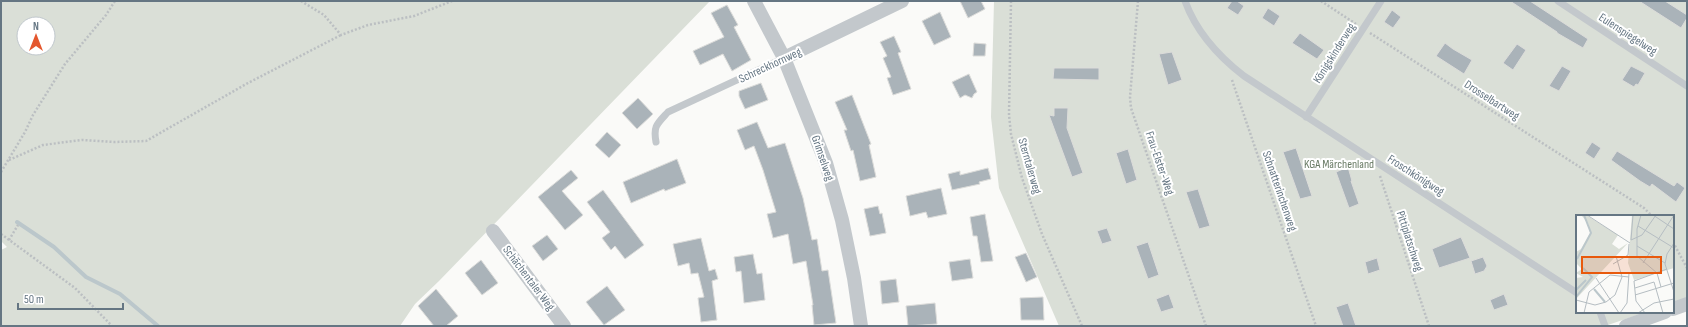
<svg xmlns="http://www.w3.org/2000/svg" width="1688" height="327" viewBox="0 0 1688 327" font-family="'Sofia Sans Condensed',sans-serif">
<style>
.green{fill:#dadfd7;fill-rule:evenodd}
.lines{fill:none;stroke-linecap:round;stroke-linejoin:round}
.stream{stroke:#bbc7cb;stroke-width:4}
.building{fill:#aab3b9;stroke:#dcdcda}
.path{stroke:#bbbfc2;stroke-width:2.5;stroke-dasharray:2 2;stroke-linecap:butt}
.lane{stroke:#c3c8cc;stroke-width:7}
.street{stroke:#c3c8cc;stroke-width:14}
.labels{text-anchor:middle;stroke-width:4;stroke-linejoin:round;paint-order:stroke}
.street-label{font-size:12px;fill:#657683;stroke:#fff}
.park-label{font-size:12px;fill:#687a64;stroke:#fff}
.inset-river{fill:none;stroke:#bbc7cb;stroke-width:2}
.inset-road{fill:none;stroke:#b5bdc2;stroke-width:1}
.view{fill:#e8590c;fill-opacity:0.15;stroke:#e8590c;stroke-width:2}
.inset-edge{fill:none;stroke:#657683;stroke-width:2}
</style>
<rect width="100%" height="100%" fill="#fafaf8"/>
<path class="green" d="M1 1H710L439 281 415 304 400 326H1V250L7 247 1 241ZM24 24H48V48H24Z
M994 1H1687V298L1673 303V216H1577V312H1646L1605 326H1059L999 188 991 117Z"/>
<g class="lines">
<path class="stream" d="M17 222 54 247 86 277 120 294 158 326"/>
</g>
<path class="building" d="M960 1H981L985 9 968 18Z
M1232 1H1237L1244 6 1238 15 1227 8Z
M1510 1H1530L1588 39 1583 48 1557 33V32Z
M1639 1H1665L1687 15V18L1681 28Z
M727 5 738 25 734 27 751 60 732 71 723 54 700 65 693 51 724 37 711 13Z
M1268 8 1280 16 1274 26 1262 18Z
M1392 10 1401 17 1393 28 1384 22Z
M940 12 951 37 934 45 922 21Z
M1300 33 1324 50 1317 59 1292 43Z
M894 36 901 52 898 53 911 89 893 95 887 78 891 77 883 58 887 56 880 42Z
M974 43 986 44 985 56H973Z
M1445 43 1453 49 1472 60 1464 74 1436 56Z
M1517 44 1526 50 1513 70 1503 63Z
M1172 52 1182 80 1168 85 1159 54Z
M1562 66 1571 71 1559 91 1549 86Z
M1631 66 1645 73 1638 85 1636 84 1634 87 1622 80Z
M1054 68H1099V80L1053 79Z
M969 74 977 92 974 94 972 98 965 95 960 98 952 82Z
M761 83 768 100 745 109 739 96V91Z
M852 95 871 144 869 145 876 177 860 181 853 150 851 151 844 130H847L835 102Z
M638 98 653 114 637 129 622 113Z
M1054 108H1068L1067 128 1083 173 1072 177 1049 115 1054 116Z
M757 122 768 148 785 143 803 198 812 240 817 239 822 271 828 270 836 323 814 325 812 305H813L806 261 793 264 788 234 773 238 767 214 776 212 763 170 754 146 745 150 737 130Z
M607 132 621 145 609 158 595 145Z
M1592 142 1601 148 1594 159 1585 153Z
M1296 148 1312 196 1300 199 1283 152Z
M1128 149 1137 180 1126 184 1116 153Z
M1617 151 1674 186 1677 182 1685 188 1676 202 1652 184 1650 187 1640 181 1611 160Z
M677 159 686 183 665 191 664 189 631 203 623 182Z
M1348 167 1352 181H1351L1359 204 1349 208 1336 172Z
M988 168 991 179 979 182 980 184 952 190 948 174 960 171V175Z
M571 170 578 178 562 191 583 215 565 230 538 197Z
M941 188 947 214 928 218 926 212 910 216 906 196Z
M1198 189 1210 226 1199 229 1186 192Z
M603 190 644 245 625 259 615 246 611 250 602 238 610 232 587 202Z
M878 206 880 214 882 213 886 233 870 236 864 209Z
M985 214 993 261 981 262 977 236H973L970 217Z
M1107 228 1112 241 1102 244 1097 231Z
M547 235 558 249 543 261 532 246Z
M1461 237 1470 258 1439 268 1432 249Z
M701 238 709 271 715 269 718 279 712 281 717 320 701 322 698 298 704 297 698 273 691 274 689 263 678 266 673 244Z
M1148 242 1159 275 1148 279 1136 246Z
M1026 253 1037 277 1026 282 1015 257Z
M753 254 757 274 762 273 765 300 744 303 741 271 736 272 734 257Z
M1483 257 1487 266 1484 271 1475 274 1471 261Z
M1377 258 1380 270 1368 274 1365 262Z
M970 259 973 278 952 281 949 262Z
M481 260 498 283 482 295 465 273Z
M896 279 899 302 882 304 880 281Z
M607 286 625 310 604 325 586 302Z
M436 289 458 316 446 326H434L418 306Z
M1169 294 1174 308 1161 312 1156 299Z
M1504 294 1508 305 1494 310 1490 300Z
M1043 297 1044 320H1021L1020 298Z
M935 303 937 324 908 326 906 306Z
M1348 303 1356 326H1343L1336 307Z"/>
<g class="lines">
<path class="path" d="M301 1 324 15 341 35 368 25 414 16 452 1
M1011 1 1009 115 1011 134 1022 178 1042 234 1082 326
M1138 1 1130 97 1131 108 1206 326
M1321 1 1356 24
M1370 33 1644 208 1652 216
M1232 80 1316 326
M9 160 43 145 82 140 115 142 146 141 248 83 341 35
M1 172 25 132 33 115 65 64 106 15 115 1
M1380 176 1429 326
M1 234 75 288 112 326
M9 240 18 225
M1673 242 1687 268"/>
<path class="lane" d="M1185 1C1196 31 1218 56 1244 76L1577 293
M1558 1 1687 86
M1306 117 1381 1
M656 142C653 126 657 124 668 112L784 58
M1600 312 1605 326"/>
<path class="street" d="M754 1 784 58 826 163 842 220 854 278 861 326
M784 58 902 1
M493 231 564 326
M1673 309 1687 304
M1626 326 1665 312"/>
</g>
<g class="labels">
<g class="street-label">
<text transform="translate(1628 34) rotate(33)" y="4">Eulenspiegelweg</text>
<text transform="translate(1334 53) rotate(-58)" y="4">Königskinderweg</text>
<text transform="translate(770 65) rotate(-25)" y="4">Schreckhornweg</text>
<text transform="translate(1492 100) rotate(33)" y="4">Drosselbartweg</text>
<text transform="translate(823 158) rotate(71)" y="4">Grimselweg</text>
<text transform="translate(1160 163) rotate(71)" y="4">Frau-Elster-Weg</text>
<text transform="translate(1030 166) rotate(74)" y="4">Sterntalerweg</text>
<text transform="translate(1416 175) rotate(33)" y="4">Froschkönigweg</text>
<text transform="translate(1280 191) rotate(71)" y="4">Schnatterinchenweg</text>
<text transform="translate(1410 241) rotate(72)" y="4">Pittiplatschweg</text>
<text transform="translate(529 278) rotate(53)" y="4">Schächentaler Weg</text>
</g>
<g class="park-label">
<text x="1339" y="168">KGA Märchenland</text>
</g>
</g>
<g transform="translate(1576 215)">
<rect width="98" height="98" fill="#fafaf8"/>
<path d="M5 0H10L42 20 36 29 43 34 52 28 0 84V58V63L7 62 0 58 6 54 0 48V37L5 34 14 18 12 8ZM56 0H98V53L58 65 52 48Z" fill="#dadfd7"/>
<path class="inset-river" d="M1 44 15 18 8 0M18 74 29 87M0 75 10 65M0 82 16 62 7 53"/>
<path class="inset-road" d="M11 0 54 28M65 0 61 14V41L81 58M77 0 98 14M62 11 98 33M55 25 66 20 80 0M55 25 57 0M98 28 91 39 89 49 98 77M61 31 89 48M67 48 98 0M37 49 52 40 53 29M81 58 85 72M20 63 43 98M59 73 78 67 87 98M59 80 98 68M0 85 19 90 30 87 39 80 46 62 40 41M8 98 13 77 34 60 53 62M44 98 51 88 53 58M62 98 78 88 98 84M69 98 60 86 58 66 91 54"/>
<path class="view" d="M6 42H85V58H6Z"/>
<rect width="98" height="98" class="inset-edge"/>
</g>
<rect width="1688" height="327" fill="none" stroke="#657683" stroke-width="4"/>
<g transform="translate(36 36)"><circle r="19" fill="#ffffff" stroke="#c1c8cd"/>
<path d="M0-3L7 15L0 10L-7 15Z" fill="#e4572e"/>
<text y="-6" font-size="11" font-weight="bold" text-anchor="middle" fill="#657683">N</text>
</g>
<path d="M18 303v6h105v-6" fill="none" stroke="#657683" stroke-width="2"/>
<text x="24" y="303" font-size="12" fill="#657683" stroke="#ffffff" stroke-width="3" paint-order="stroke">50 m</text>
</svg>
